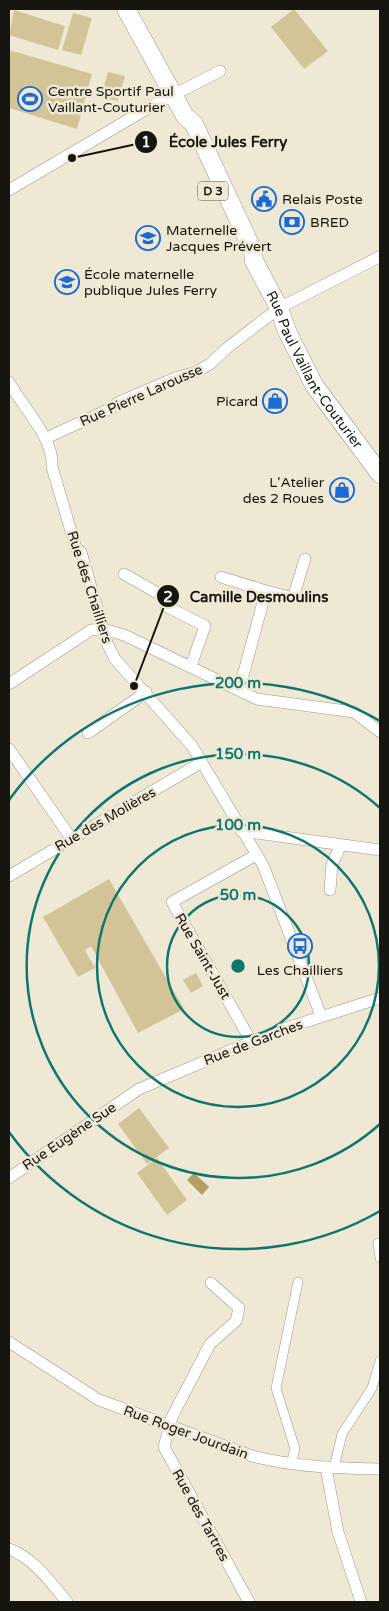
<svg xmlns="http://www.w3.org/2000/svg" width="389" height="1611" viewBox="0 0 389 1611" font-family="'Varela Round',sans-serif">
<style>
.green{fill:#d3c497}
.water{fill:#b39f66}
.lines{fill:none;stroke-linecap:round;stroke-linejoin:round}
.pedestrian-casing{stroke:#9c9684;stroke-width:10}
.minor-casing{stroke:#9c9684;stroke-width:12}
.primary-casing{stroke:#9c9684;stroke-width:19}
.pedestrian{stroke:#fff;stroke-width:9}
.minor{stroke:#fff;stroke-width:11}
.primary{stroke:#fff;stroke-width:18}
.ring{fill:none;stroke:#0f766e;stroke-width:2.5}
.labels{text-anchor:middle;stroke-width:5;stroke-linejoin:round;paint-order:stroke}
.shield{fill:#efe8d5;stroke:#58544a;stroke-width:1}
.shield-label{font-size:12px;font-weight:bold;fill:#17150f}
.poi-label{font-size:14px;fill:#17150f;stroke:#efe8d5;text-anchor:start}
.street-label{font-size:14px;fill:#17150f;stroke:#efe8d5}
.centre{fill:#0f766e;stroke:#efe8d5;stroke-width:2.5}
.ring-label{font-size:15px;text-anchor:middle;font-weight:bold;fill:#0f766e;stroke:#efe8d5;stroke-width:5;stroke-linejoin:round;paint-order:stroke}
.leader{fill:none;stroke:#17150f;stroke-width:2}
.callout-dot{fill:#17150f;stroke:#efe8d5;stroke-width:2}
.mark-label{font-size:15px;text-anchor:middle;font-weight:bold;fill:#fff}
.callout-label{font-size:15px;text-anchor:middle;font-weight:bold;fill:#17150f;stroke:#efe8d5;stroke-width:5;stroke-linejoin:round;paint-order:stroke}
</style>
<rect width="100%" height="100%" fill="#efe8d5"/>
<path class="green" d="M294 9 328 51 304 69 271 27Z
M14 10 65 26 58 50 9 35Z
M73 13 92 18 81 55 62 50Z
M9 50 92 74 77 129 9 108Z
M108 72 125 76 118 101 101 97Z
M109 879 184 1009 138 1033 91 946 85 950 95 968 78 977 43 917Z
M196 973 203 986 191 993 183 980Z
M139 1108 169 1148 147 1164 118 1124Z
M157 1158 187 1200 167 1215 137 1173Z"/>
<path class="water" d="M194 1173 209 1187 202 1195 187 1180Z"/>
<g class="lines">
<defs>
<path id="pedestrian" d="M378 1243 380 1258
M291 1464 295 1449 276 1388 298 1282
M334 1468 342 1434 372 1388 380 1361"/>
<path id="minor" d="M9 190 150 107 220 71
M9 382C22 406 55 440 52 467L76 548 81 552 107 643 115 659 192 746 263 865 321 1016
M46 438 112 408 117 403 175 378 196 372 210 364 227 348 279 308 379 257
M124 574 166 598V606L205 626 191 666
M221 577 266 591 239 690
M266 591 293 598 305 559
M9 684 91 630 103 629 124 635 257 699 354 712 380 732
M88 733 146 692
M9 749 71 838
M241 831 380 850
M9 876 202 762
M330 890 332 864 341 845
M251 1041 172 902 256 855
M9 1178 139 1089 277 1031 380 998
M211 1283 239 1308 236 1321 210 1344 172 1417 164 1447 249 1602
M9 1342 99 1400 252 1456C294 1467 337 1468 380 1469
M326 1468 338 1532 361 1602
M9 1549C34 1558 51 1583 67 1602"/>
<g id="primary">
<path id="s1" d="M126 9 185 116 194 124 253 251 254 261 279 308 287 331 314 385 380 474"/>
</g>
</defs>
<use href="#pedestrian" class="pedestrian-casing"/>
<use href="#minor" class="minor-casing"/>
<use href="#primary" class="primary-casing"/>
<use href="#pedestrian" class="pedestrian"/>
<use href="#minor" class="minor"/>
<use href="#primary" class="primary"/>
</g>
<g class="ring">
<circle cx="238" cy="966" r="71"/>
<circle cx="238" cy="966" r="141"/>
<path d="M380 1124A212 212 0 1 1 380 808"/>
<path d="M380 1211A283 283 0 0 1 9 1132M9 800A283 283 0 0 1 380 721"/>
</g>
<defs>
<symbol id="stadium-ring" viewBox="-11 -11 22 22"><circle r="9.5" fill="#efe8d5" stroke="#1b6ad5" stroke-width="1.5"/><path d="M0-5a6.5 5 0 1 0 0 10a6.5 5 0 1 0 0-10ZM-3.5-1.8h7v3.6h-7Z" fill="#1b6ad5"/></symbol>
<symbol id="civic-ring" viewBox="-11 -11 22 22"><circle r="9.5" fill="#efe8d5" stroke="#1b6ad5" stroke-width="1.5"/><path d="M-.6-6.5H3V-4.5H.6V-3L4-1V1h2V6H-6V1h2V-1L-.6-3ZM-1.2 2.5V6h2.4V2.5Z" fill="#1b6ad5"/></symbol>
<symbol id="bank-ring" viewBox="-11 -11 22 22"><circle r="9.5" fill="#efe8d5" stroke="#1b6ad5" stroke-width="1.5"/><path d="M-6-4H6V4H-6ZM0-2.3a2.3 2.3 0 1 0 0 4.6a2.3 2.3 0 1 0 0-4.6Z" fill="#1b6ad5"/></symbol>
<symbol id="school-ring" viewBox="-11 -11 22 22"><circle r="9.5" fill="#efe8d5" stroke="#1b6ad5" stroke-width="1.5"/><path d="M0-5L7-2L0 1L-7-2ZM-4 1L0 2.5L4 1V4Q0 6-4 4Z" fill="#1b6ad5"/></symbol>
<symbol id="shop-ring" viewBox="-11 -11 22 22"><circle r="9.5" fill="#efe8d5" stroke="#1b6ad5" stroke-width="1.5"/><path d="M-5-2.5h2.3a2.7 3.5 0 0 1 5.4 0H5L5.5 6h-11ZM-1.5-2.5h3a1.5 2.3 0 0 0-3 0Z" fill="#1b6ad5"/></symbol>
<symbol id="bus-ring" viewBox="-11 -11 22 22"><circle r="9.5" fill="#efe8d5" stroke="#1b6ad5" stroke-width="1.5"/><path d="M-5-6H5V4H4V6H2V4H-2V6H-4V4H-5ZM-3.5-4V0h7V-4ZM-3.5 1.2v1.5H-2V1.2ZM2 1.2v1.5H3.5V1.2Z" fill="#1b6ad5"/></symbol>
</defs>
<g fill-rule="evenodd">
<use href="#stadium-ring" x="16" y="85" width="28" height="28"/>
<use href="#civic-ring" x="250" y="185" width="28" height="28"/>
<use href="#bank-ring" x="278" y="208" width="28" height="28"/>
<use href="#school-ring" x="134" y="224" width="28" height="28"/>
<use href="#school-ring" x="53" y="268" width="28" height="28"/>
<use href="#shop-ring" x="261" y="387" width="28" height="28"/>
<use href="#shop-ring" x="328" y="476" width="28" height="28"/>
<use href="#bus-ring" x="286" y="932" width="28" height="28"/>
</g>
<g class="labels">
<rect class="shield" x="198" y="181.5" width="30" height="19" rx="4"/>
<g class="shield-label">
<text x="213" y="195">D 3</text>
</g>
<g class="poi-label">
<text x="48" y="96">Centre Sportif Paul<tspan x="48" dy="16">Vaillant-Couturier</tspan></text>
<text x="282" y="204">Relais Poste</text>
<text x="310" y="227">BRED</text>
<text x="166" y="235">Maternelle<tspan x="166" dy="16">Jacques Prévert</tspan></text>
<text x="84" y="279">École maternelle<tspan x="84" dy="16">publique Jules Ferry</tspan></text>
<text x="258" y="406" text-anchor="end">Picard</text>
<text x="324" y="487" text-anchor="end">L'Atelier<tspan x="324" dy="16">des 2 Roues</tspan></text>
<text x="300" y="975" text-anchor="middle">Les Chailliers</text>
</g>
<g class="street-label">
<text dy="5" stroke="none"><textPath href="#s1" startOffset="409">Rue Paul Vaillant-Couturier</textPath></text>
<text transform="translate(141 395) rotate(-24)" y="5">Rue Pierre Larousse</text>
<text transform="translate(90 587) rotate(72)" y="5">Rue des Chailliers</text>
<text transform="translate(105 819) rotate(-30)" y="5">Rue des Molières</text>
<text transform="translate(203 956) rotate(60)" y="5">Rue Saint-Just</text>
<text transform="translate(253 1042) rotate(-21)" y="5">Rue de Garches</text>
<text transform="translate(69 1136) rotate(-34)" y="5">Rue Eugène Sue</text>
<text transform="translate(186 1432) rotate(20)" y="5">Rue Roger Jourdain</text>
<text transform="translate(201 1515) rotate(61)" y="5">Rue des Tartres</text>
</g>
</g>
<circle cx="238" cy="966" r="8" class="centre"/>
<g class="ring-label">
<text x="238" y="688">200 m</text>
<text x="238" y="759">150 m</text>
<text x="238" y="830">100 m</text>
<text x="238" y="900">50 m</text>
</g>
<path class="leader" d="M72 158L146 142M134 686L168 596"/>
<g class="callout-dot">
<circle cx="72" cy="158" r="5"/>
<circle cx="134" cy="686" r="5"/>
<circle cx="146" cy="142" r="12"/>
<circle cx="168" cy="596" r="12"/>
</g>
<g class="mark-label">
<text x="146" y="147">1</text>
<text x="168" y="602">2</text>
</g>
<g class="callout-label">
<text x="228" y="147">École Jules Ferry</text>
<text x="259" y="602">Camille Desmoulins</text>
</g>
<rect width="389" height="1611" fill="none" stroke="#17150f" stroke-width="20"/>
</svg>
